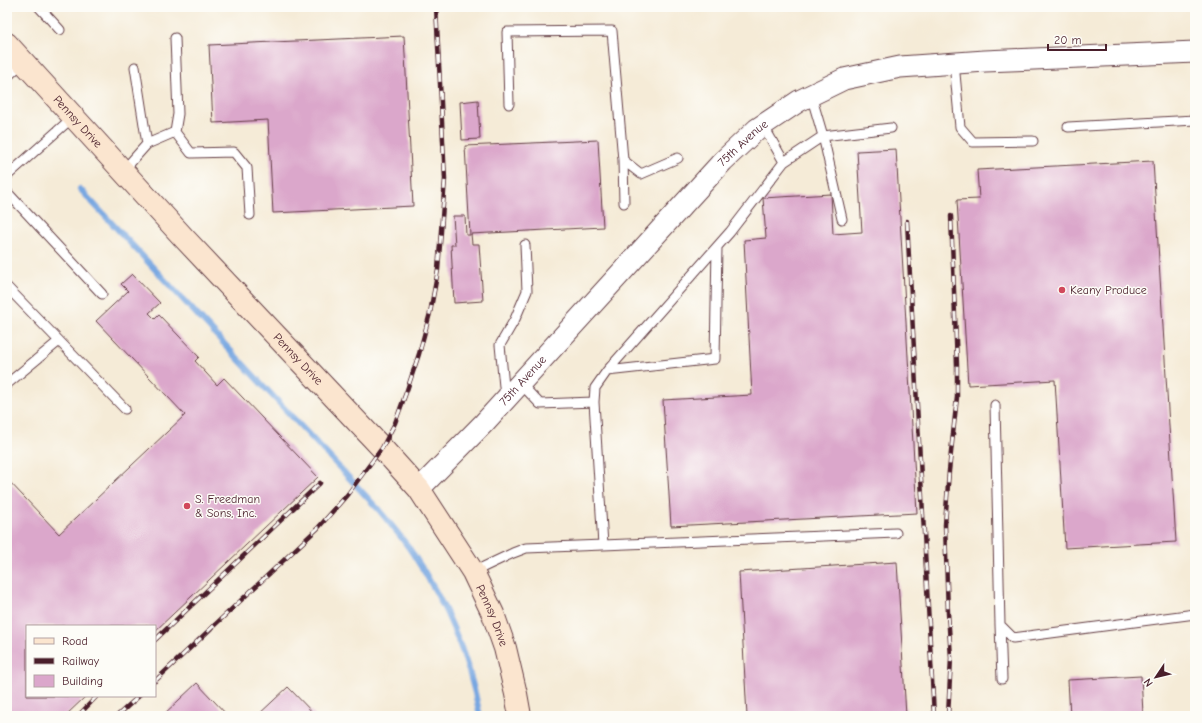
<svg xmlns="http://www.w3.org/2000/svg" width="1202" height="723" viewBox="0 0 1202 723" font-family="'Comic Neue',sans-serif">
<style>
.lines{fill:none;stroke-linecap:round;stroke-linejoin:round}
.stream{stroke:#78a7e1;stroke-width:6}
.building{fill:#dba7cb}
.service-casing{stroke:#643e45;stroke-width:11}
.tertiary-casing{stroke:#643e45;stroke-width:23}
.secondary-casing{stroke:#643e45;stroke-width:24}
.service{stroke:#fff;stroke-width:9}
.tertiary{stroke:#fff;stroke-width:21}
.secondary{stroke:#fbe5cf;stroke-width:22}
.rail-casing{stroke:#4a1f2b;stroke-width:4.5}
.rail{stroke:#fdfcf7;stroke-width:3;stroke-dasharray:9;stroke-linecap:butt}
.poi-dot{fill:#d1495b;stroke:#fdfcf7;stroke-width:1.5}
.labels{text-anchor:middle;stroke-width:3;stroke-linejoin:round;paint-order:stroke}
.street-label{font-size:12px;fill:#4a1f2b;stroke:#fdfcf7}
.poi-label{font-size:12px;fill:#4a1f2b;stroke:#fdfcf7;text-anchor:start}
</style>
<rect width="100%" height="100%" fill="#fdfcf7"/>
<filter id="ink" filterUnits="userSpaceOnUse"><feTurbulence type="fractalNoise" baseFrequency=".025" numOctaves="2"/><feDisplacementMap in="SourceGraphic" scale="8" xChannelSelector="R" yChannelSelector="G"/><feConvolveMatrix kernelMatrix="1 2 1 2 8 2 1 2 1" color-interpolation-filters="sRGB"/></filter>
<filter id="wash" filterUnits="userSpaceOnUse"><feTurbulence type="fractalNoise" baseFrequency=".012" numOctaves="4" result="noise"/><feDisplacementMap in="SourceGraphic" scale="16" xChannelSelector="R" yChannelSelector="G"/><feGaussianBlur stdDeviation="0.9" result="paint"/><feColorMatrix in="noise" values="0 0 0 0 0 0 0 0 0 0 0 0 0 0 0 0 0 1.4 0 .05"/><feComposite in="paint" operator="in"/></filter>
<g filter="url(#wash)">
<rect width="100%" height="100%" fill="#f5ebd7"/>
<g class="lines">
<path class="stream" d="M80 189 379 510C391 525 403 538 413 554 446 603 469 658 480 716"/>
</g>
<g id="blocks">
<path class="building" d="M404 36 413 206 273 213 268 120 213 123 209 45Z
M478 100 480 139 462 140 460 102Z
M598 140 603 227 471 234 472 244H479L483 301 454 303 451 245H455L453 216H465L466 235H470L465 146Z
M896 149 917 513 671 526 663 400 752 395 744 240 766 238 763 198 831 194 833 234 862 232 857 151Z
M1153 161 1176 542 1065 548 1055 380 968 385 957 200 979 199 977 170Z
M132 274 160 303 149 313 155 319 159 315 199 357 195 361 217 385 224 378 318 477 155 631V626H27V696H86L65 716H7V479L59 534 185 415 96 321 128 291 121 284Z
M897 562 906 716H747L739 572Z
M1141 676 1143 714 1103 716H1070L1068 680Z
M197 683 228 716H162Z
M288 687 316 716H257Z"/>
</g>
</g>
<g filter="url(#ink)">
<use href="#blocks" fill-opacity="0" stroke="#643e45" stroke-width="1"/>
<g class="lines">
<defs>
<path id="service" d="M39 7 60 30
M954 63 960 127 973 142 1033 141
M7 77 23 62
M509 104 507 32 612 31 623 160 641 174 678 158
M1068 127 1195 120
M175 132 191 153 234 152 247 168 250 215
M147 144 175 132 178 114 175 38
M623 160 624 203
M784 162 823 136 811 95
M123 171 147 144 135 67
M7 176 73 117
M7 192 102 294
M842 219 823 136 891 128
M7 287 125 409
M607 371 715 359 717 247
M7 384 59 341
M521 384 540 404 594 402
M505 397 500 345 515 319 527 291 525 245
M995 405 1000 625 1013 638 1195 614
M603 545 896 533
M473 572 513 553 526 548 603 545 594 402 595 388 607 371 730 232 784 162 763 125
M1000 625 1002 679"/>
<g id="tertiary">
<path id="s1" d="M419 489 484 423 723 161 757 129 799 101 844 79 900 67 985 61 1195 52"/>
</g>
<g id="secondary">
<path id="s2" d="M7 44 184 238 382 448 419 489 473 572 493 614 505 648 516 694 520 716"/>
</g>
</defs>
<use href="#service" class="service-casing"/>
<use href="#tertiary" class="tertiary-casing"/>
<use href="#secondary" class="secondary-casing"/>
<use href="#service" class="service"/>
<use href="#tertiary" class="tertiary"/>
<use href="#secondary" class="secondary"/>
<defs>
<path id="rail" d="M907 221 934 716
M155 640 320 483
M155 681 318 528 347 495 382 448 395 423 407 390 419 354 430 313 438 270 445 179 436 7
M78 716 97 696
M117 716 139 696
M948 716 951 658 948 613 945 525 949 471 957 397V365L951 216"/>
</defs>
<use href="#rail" class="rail-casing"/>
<use href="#rail" class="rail"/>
</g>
</g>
<g class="poi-dot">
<circle cx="1062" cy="290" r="4"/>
<circle cx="187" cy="506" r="4"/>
</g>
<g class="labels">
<g class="street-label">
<text dy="4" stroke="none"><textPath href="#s2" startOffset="105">Pennsy Drive</textPath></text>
<text dy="4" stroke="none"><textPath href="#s1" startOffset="474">75th Avenue</textPath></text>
<text dy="4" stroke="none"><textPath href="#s2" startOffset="429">Pennsy Drive</textPath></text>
<text dy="4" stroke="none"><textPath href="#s1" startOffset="150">75th Avenue</textPath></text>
<text dy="4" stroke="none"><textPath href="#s2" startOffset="753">Pennsy Drive</textPath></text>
</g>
<g class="poi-label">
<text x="1070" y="294">Keany Produce</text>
<text x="195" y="503">S. Freedman<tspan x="195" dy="14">&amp; Sons, Inc.</tspan></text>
</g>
</g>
<rect width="1202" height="723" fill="none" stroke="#fdfcf7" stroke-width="24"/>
<rect x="26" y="625" width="130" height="72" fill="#fdfcf7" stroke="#b5a4a5"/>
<rect x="34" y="638" width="20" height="6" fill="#fbe5cf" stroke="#b5a4a5"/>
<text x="62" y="645" font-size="12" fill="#4a1f2b">Road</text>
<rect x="34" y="658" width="20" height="6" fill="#4a1f2b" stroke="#b5a4a5"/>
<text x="62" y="665" font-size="12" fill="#4a1f2b">Railway</text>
<rect x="34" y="675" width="20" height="12" fill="#dba7cb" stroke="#b5a4a5"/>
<text x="62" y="685" font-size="12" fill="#4a1f2b">Building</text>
<g transform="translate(1156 677) rotate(235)" stroke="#fdfcf7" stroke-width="3" paint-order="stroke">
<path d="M0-3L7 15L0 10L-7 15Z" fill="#4a1f2b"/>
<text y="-6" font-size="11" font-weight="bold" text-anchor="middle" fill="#4a1f2b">N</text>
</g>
<path d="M1048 44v6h58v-6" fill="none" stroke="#4a1f2b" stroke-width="2"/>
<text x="1054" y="44" font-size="12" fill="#4a1f2b" stroke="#fdfcf7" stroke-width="3" paint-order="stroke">20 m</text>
</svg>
